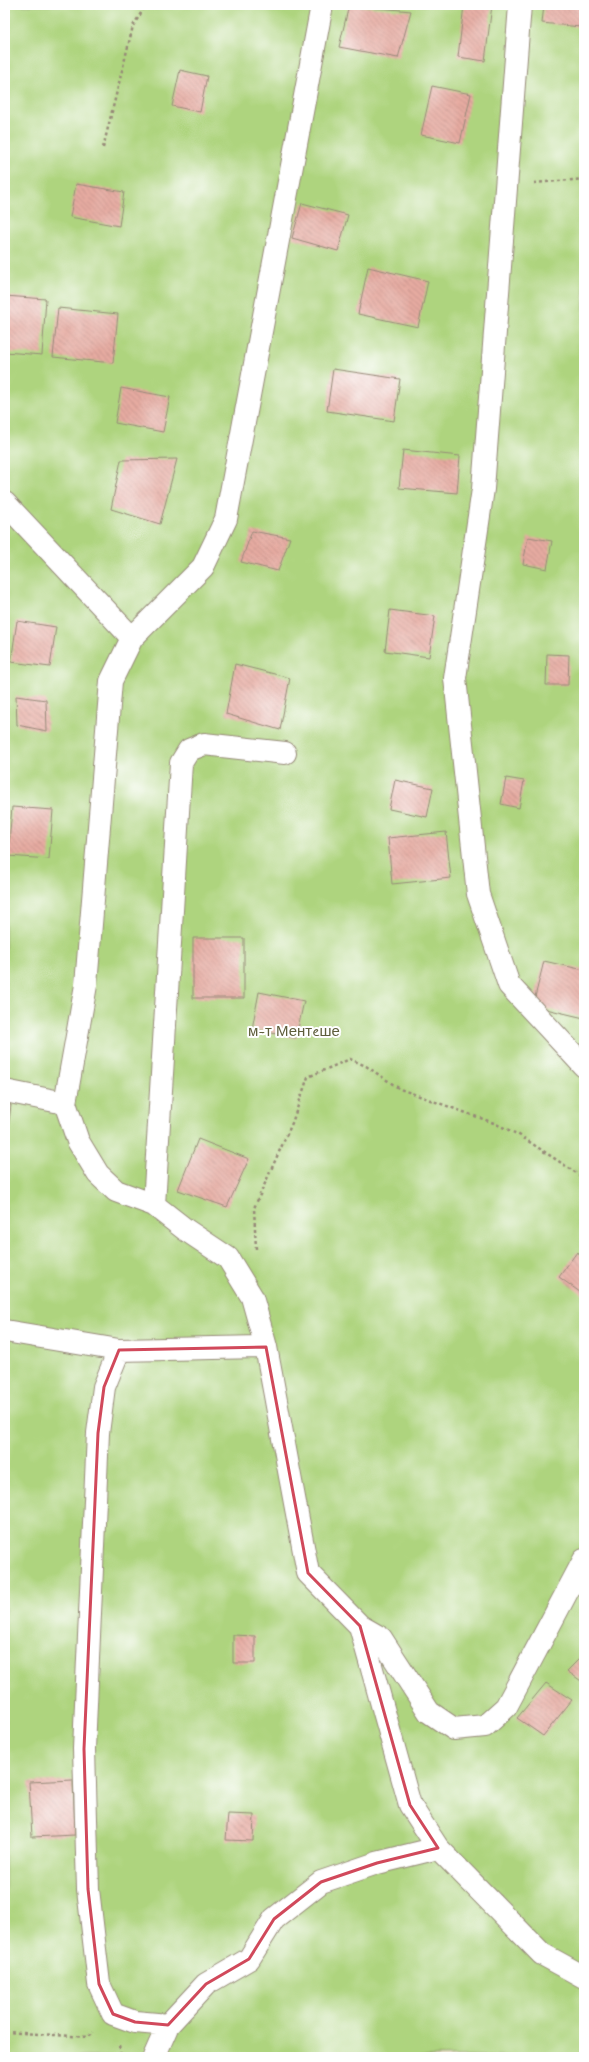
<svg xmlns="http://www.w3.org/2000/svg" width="589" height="2062" viewBox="0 0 589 2062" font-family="Mynerve,sans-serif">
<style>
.green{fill:#aed47e;stroke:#747f4e}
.building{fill:url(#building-back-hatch)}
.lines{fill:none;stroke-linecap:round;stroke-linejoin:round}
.minor-casing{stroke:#968a78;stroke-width:24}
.path{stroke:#968a78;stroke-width:2.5;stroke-dasharray:3 3;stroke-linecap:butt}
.minor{stroke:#fff;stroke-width:22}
.marked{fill:none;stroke:#d1495b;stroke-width:3;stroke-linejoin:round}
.labels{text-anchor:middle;stroke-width:4;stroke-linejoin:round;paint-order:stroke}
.park-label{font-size:15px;fill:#5e5d3b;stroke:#fff}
</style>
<defs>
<pattern id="building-back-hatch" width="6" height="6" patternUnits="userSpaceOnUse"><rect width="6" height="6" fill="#e6aba1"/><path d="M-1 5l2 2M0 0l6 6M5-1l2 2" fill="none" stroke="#bc8b83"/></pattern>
</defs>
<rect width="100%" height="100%" fill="#fff"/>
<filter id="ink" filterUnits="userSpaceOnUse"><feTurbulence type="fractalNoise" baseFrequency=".025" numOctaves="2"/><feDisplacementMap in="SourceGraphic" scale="8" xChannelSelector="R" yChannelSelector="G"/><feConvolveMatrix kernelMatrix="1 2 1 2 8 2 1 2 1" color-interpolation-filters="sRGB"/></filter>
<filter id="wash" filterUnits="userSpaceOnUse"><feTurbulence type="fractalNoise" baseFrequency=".012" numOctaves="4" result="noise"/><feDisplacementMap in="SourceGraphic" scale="16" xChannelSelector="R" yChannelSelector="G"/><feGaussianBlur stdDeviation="0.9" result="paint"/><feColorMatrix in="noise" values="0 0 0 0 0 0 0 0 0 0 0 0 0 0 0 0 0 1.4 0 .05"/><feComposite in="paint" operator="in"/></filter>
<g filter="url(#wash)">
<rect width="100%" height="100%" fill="#f2ead3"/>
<path class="green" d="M5 5H584V2057H5Z"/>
<g id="blocks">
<path class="building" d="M349 5 411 11 398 58 339 47Z
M464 5H492L485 61 458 57Z
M544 5H583L580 27 542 23Z
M180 70 207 76 200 112 172 106Z
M432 86 471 94 460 143 421 135Z
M76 184 124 192 119 226 70 217Z
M302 203 348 215 338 251 292 238Z
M368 267 428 281 418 327 358 314Z
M5 296 46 299 42 355 5 352Z
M58 308 118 314 113 363 53 357Z
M333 369 400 379 394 421 327 411Z
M121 388 170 397 163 432 115 423Z
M403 450 460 456 457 493 399 488Z
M177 459 160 524 111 509 121 460Z
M252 531 290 538 278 571 241 562Z
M528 537 552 541 547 569 523 564Z
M390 610 435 616 429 657 385 651Z
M17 621 56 627 50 667 11 662Z
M547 654 569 655 568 685H546Z
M235 664 290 678 280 730 226 714Z
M16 696 46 700 47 731 17 725Z
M506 778 524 781 519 808 501 804Z
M395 780 433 788 427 817 389 809Z
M12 807 53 810 49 859 8 856Z
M446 832 451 878 392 884 388 838Z
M193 938H244V998H193Z
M544 961 584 970V1018L546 1009 535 997Z
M259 992 304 1001 296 1038 252 1029Z
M5 1104 11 1105 6 1145H5Z
M198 1139 249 1159 227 1207 178 1190Z
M577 1252 584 1257V1295L559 1277Z
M233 1635 255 1636V1663H233Z
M584 1654V1683L567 1671Z
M546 1683 572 1700 543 1736 517 1718Z
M73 1780 75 1835 32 1837 29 1782Z
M228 1814 254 1815 253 1841 226 1840Z"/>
</g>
</g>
<g filter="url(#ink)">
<use href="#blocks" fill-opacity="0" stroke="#968a78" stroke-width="1"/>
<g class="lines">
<defs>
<path id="minor" d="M322 5 226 519 203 567 132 638 111 681 86 985 65 1103 78 1141 98 1174 116 1191 154 1205 186 1230 228 1258 252 1297 266 1347 308 1573 360 1626 410 1805 438 1848 542 1954 584 1977
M520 5 483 489 455 678 478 894 509 985 584 1066
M5 503 132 638
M5 1091 65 1103
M154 1205 181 763 189 750 204 744 285 753
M5 1331 119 1350
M360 1626 381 1638 429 1712 454 1729 485 1726 506 1707 584 1560
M168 2025 135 2022 113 2014 99 1984 88 1889 84 1749 98 1433 104 1387 119 1350 266 1347
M154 2057 168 2025 206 1984 249 1959 274 1919 321 1882 377 1863 438 1848"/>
</defs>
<use href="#minor" class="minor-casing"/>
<path class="path" d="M103 148 133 26 146 5
M534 183 584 179
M256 1249 254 1208 292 1123 308 1077 350 1059 366 1066 400 1089 494 1123 519 1135 584 1178
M5 2032 88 2037 93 2032
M119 2046 121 2057"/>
<use href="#minor" class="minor"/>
</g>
</g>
<path class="marked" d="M266 1347 308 1573 360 1626 410 1805 438 1848 377 1863 321 1882 274 1919 249 1959 206 1984 168 2025 135 2022 113 2014 99 1984 88 1889 84 1749 98 1433 104 1387 119 1350Z"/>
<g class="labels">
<g class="park-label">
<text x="294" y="1036">м-т Ментeше</text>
</g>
</g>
<rect width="589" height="2062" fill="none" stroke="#fff" stroke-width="20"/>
</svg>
